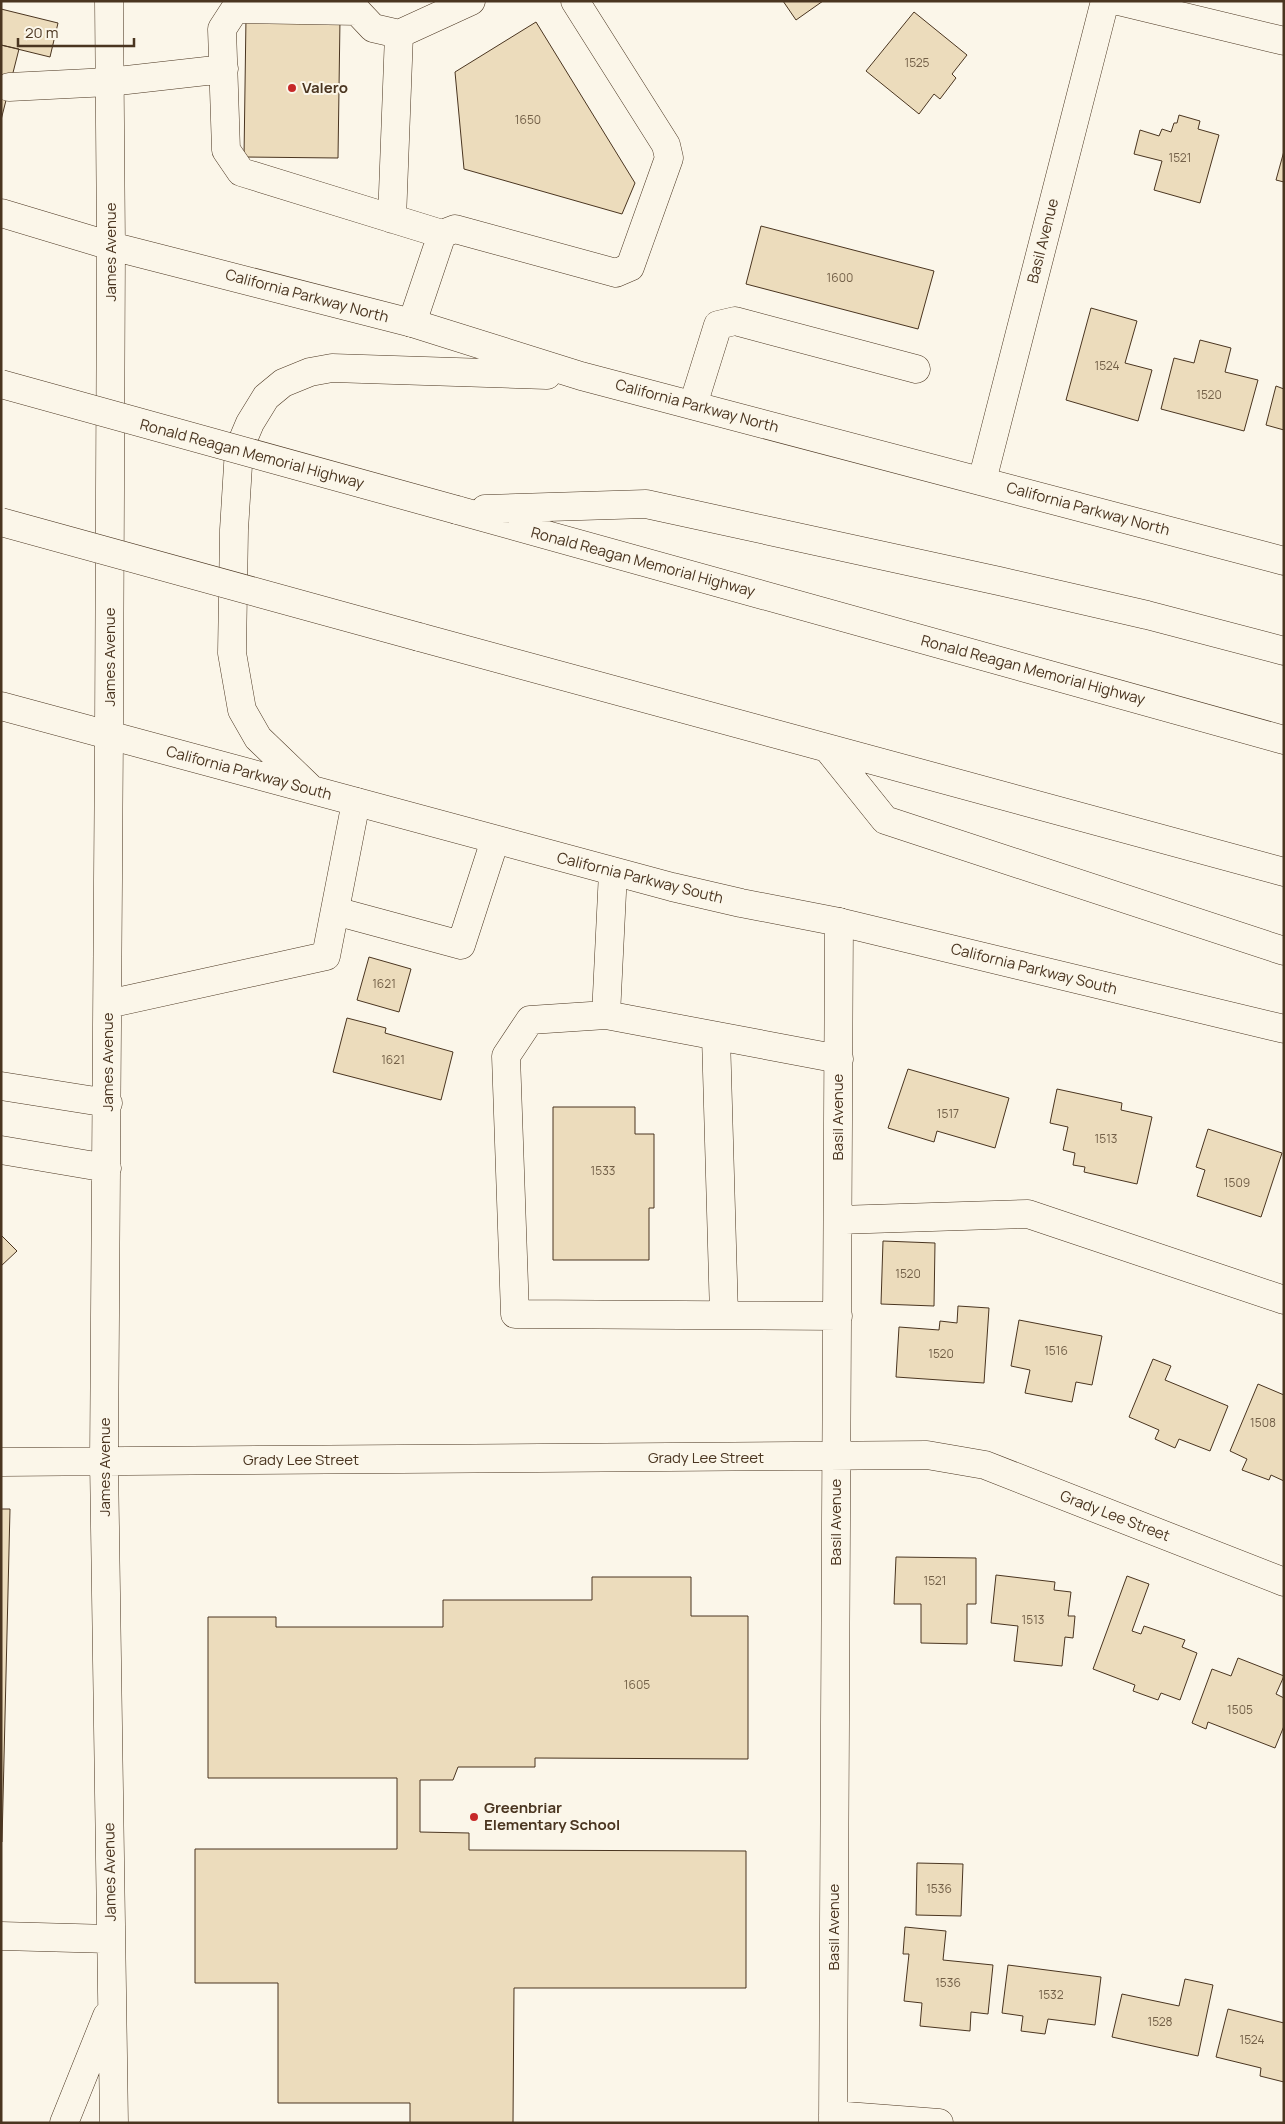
<svg xmlns="http://www.w3.org/2000/svg" width="1285" height="2124" viewBox="0 0 1285 2124" font-family="Manrope,sans-serif">
<style>
.building{fill:#ecdcbc;stroke:#4a3520}
.lines{fill:none;stroke-linecap:round;stroke-linejoin:round}
.minor-casing{stroke:#4a3520;stroke-width:29}
.major-casing{stroke:#4a3520;stroke-width:29}
.highway-casing{stroke:#4a3520;stroke-width:29}
.minor{stroke:#fbf6e9;stroke-width:28}
.major{stroke:#fbf6e9;stroke-width:28}
.highway{stroke:#fbf6e9;stroke-width:28}
.highway-bridge-casing{stroke:#4a3520;stroke-width:29;stroke-linecap:butt}
.highway-bridge{stroke:#fbf6e9;stroke-width:28}
.poi-dot{fill:#c62828;stroke:#fbf6e9;stroke-width:2}
.labels{text-anchor:middle;stroke-width:4;stroke-linejoin:round;paint-order:stroke}
.number-label{font-size:12px;fill:#725f47}
.poi-label{font-size:15px;font-weight:bold;fill:#4a3520;stroke:#fbf6e9;text-anchor:start}
.street-label{font-size:15px;fill:#4a3520;stroke:#fbf6e9}
</style>
<rect width="100%" height="100%" fill="#fbf6e9"/>
<path class="building" d="M783 1H823L796 20Z
M1 9 58 23 50 57 1 45Z
M914 12 967 55 952 74 956 78 940 99 934 94 919 114 866 71Z
M246 17 340 19 338 158 244 157Z
M536 22 635 183 622 214 464 169 455 72Z
M1 45 19 49 1 120Z
M1179 115 1200 121 1198 129 1219 135 1200 203 1154 190 1162 161 1134 154 1140 130 1159 136 1162 129 1171 132 1174 123H1177Z
M1284 151V182L1276 180Z
M761 226 934 271 918 329 746 284Z
M1091 308 1137 321 1125 363 1152 370 1138 421 1066 400Z
M1200 340 1231 348 1225 372 1258 380 1244 431 1161 409 1174 358 1194 363Z
M1276 386 1284 389V430L1266 425Z
M369 957 411 969 399 1012 357 1000Z
M347 1018 386 1028 385 1033 453 1052 441 1100 333 1072Z
M908 1069 1009 1098 995 1148 937 1131 934 1142 888 1128Z
M1057 1089 1122 1103 1121 1110 1152 1117 1137 1184 1084 1172 1085 1167 1073 1165 1075 1153 1063 1150 1068 1127 1050 1123Z
M553 1107H635V1134H654V1208H649V1260H553Z
M1208 1129 1282 1153 1261 1217 1197 1196 1205 1170 1196 1167Z
M1 1235 17 1251 1 1266Z
M883 1241 935 1243 934 1306 881 1304Z
M958 1306 989 1308 984 1383 896 1377 899 1327 939 1330 940 1321 957 1323Z
M1019 1320 1102 1336 1092 1385 1076 1382 1072 1402 1025 1393 1030 1370 1011 1366Z
M1153 1359 1171 1366 1165 1380 1228 1406 1210 1451 1179 1439 1175 1448 1155 1439 1159 1430 1129 1417Z
M1258 1384 1284 1395V1481L1271 1475 1269 1480 1242 1470 1247 1459 1230 1451Z
M1 1509H10L2 1842H1Z
M896 1557 976 1558V1604H967V1644L921 1643V1604H894Z
M996 1575 1055 1582 1054 1590 1071 1592 1068 1616H1075L1073 1638 1065 1637 1062 1666 1014 1661 1018 1626 991 1623Z
M1127 1576 1149 1584 1132 1631 1141 1634 1144 1626 1185 1640 1182 1647 1197 1653 1180 1700 1161 1693 1158 1700 1133 1691 1135 1685 1093 1669Z
M592 1577H691V1616H748V1759L535 1758V1767H458L453 1780H420V1832L469 1833V1850L746 1851V1988H514L513 2123H410V2103H278V1983H195V1849H397V1778H208V1617H276V1627H443V1600H592Z
M1238 1658 1284 1676 1276 1694 1284 1698V1726L1275 1748 1208 1722 1206 1729 1192 1723 1212 1669 1231 1676Z
M917 1863 963 1864 961 1916 916 1915Z
M905 1927 946 1931 943 1960 993 1965 988 2014 971 2012 970 2031 920 2026 922 2003 904 2001 909 1954H903Z
M1008 1965 1101 1977 1095 2025 1048 2019 1045 2034 1021 2031 1023 2016 1002 2013Z
M1185 1979 1213 1985 1198 2056 1112 2037 1122 1994 1179 2006Z
M1228 2009 1284 2023V2082L1260 2076 1261 2068 1216 2057Z"/>
<g class="lines">
<defs>
<path id="minor" d="M471 1 399 34 373 28 357 11 235 9 222 29 226 150 241 172 442 234 455 229 616 273 630 267 669 158 666 145 575 1
M1118 1 1284 41
M9 87 109 82 224 69
M392 219 399 34
M412 323 442 234
M693 405 718 325 735 321 916 369
M982 481 1105 1
M109 735 104 1461 114 2123
M613 872 606 1015 530 1020 506 1056 515 1314 838 1316
M335 911 461 945 495 840
M108 1004 326 956 356 802
M606 1015 839 1059
M716 1036 724 1315
M1 1086 108 1103
M1 1150 107 1168
M838 1220 1028 1214 1284 1300
M1 1462 927 1455 985 1465 1284 1582
M1 1936 111 1939
M833 2115 939 2123
M64 2123 107 2016
M833 2123 839 922"/>
<path id="major" d="M109 1 111 246 109 735
M1 213 111 246 412 323 581 376 1284 561
M1 706 672 887 741 903 839 922 1284 1029
M310 788 258 738 242 710 232 653 234 530 239 449 250 423 266 397 283 383 310 372 332 368 547 375"/>
<path id="highway" d="M485 509 646 504 999 581 1147 615 1284 651
M457 510 1284 740
M419 637 1284 872
M828 749 885 820 1284 951"/>
</defs>
<use href="#minor" class="minor-casing"/>
<use href="#major" class="major-casing"/>
<use href="#highway" class="highway-casing"/>
<use href="#minor" class="minor"/>
<use href="#major" class="major"/>
<use href="#highway" class="highway"/>
<defs>
<path id="highway-bridge" d="M1 384 457 510
M1 522 419 637"/>
</defs>
<use href="#highway-bridge" class="highway-bridge-casing"/>
<use href="#highway-bridge" class="highway-bridge"/>
</g>
<g class="poi-dot">
<circle cx="292" cy="88" r="5"/>
<circle cx="474" cy="1817" r="5"/>
</g>
<g class="labels">
<g class="number-label">
<text x="917" y="67">1525</text>
<text x="528" y="124">1650</text>
<text x="1180" y="162">1521</text>
<text x="840" y="282">1600</text>
<text x="1107" y="370">1524</text>
<text x="1209" y="399">1520</text>
<text x="384" y="988">1621</text>
<text x="393" y="1064">1621</text>
<text x="948" y="1118">1517</text>
<text x="1106" y="1143">1513</text>
<text x="603" y="1175">1533</text>
<text x="1237" y="1187">1509</text>
<text x="908" y="1278">1520</text>
<text x="1056" y="1355">1516</text>
<text x="941" y="1358">1520</text>
<text x="1263" y="1427">1508</text>
<text x="935" y="1585">1521</text>
<text x="1033" y="1624">1513</text>
<text x="637" y="1689">1605</text>
<text x="1240" y="1714">1505</text>
<text x="939" y="1893">1536</text>
<text x="948" y="1987">1536</text>
<text x="1051" y="1999">1532</text>
<text x="1160" y="2026">1528</text>
<text x="1252" y="2044">1524</text>
</g>
<g class="poi-label">
<text x="302" y="93">Valero</text>
<text x="484" y="1813">Greenbriar<tspan x="484" dy="17">Elementary School</tspan></text>
</g>
<g class="street-label">
<text transform="translate(1043 241) rotate(-76)" y="5">Basil Avenue</text>
<text transform="translate(111 252) rotate(-90)" y="5">James Avenue</text>
<text transform="translate(307 296) rotate(15)" y="5">California Parkway North</text>
<text transform="translate(697 406) rotate(15)" y="5">California Parkway North</text>
<text transform="translate(252 454) rotate(15)" y="5">Ronald Reagan Memorial Highway</text>
<text transform="translate(1088 509) rotate(15)" y="5">California Parkway North</text>
<text transform="translate(643 562) rotate(15)" y="5">Ronald Reagan Memorial Highway</text>
<text transform="translate(110 657) rotate(-90)" y="5">James Avenue</text>
<text transform="translate(1033 670) rotate(15)" y="5">Ronald Reagan Memorial Highway</text>
<text transform="translate(249 773) rotate(15)" y="5">California Parkway South</text>
<text transform="translate(640 878) rotate(14)" y="5">California Parkway South</text>
<text transform="translate(1034 969) rotate(14)" y="5">California Parkway South</text>
<text transform="translate(108 1062) rotate(-90)" y="5">James Avenue</text>
<text transform="translate(838 1117) rotate(-90)" y="5">Basil Avenue</text>
<text x="706" y="1463">Grady Lee Street</text>
<text x="301" y="1465">Grady Lee Street</text>
<text transform="translate(105 1467) rotate(-90)" y="5">James Avenue</text>
<text transform="translate(1115 1516) rotate(21)" y="5">Grady Lee Street</text>
<text transform="translate(836 1522) rotate(-90)" y="5">Basil Avenue</text>
<text transform="translate(110 1872) rotate(-91)" y="5">James Avenue</text>
<text transform="translate(834 1927) rotate(-90)" y="5">Basil Avenue</text>
</g>
</g>
<rect width="1285" height="2124" fill="none" stroke="#4a3520" stroke-width="5"/>
<path d="M18 38v8h116v-8" fill="none" stroke="#4a3520" stroke-width="2.5"/>
<text x="25" y="38" font-size="15" fill="#4a3520" stroke="#fbf6e9" stroke-width="4" paint-order="stroke">20 m</text>
</svg>
